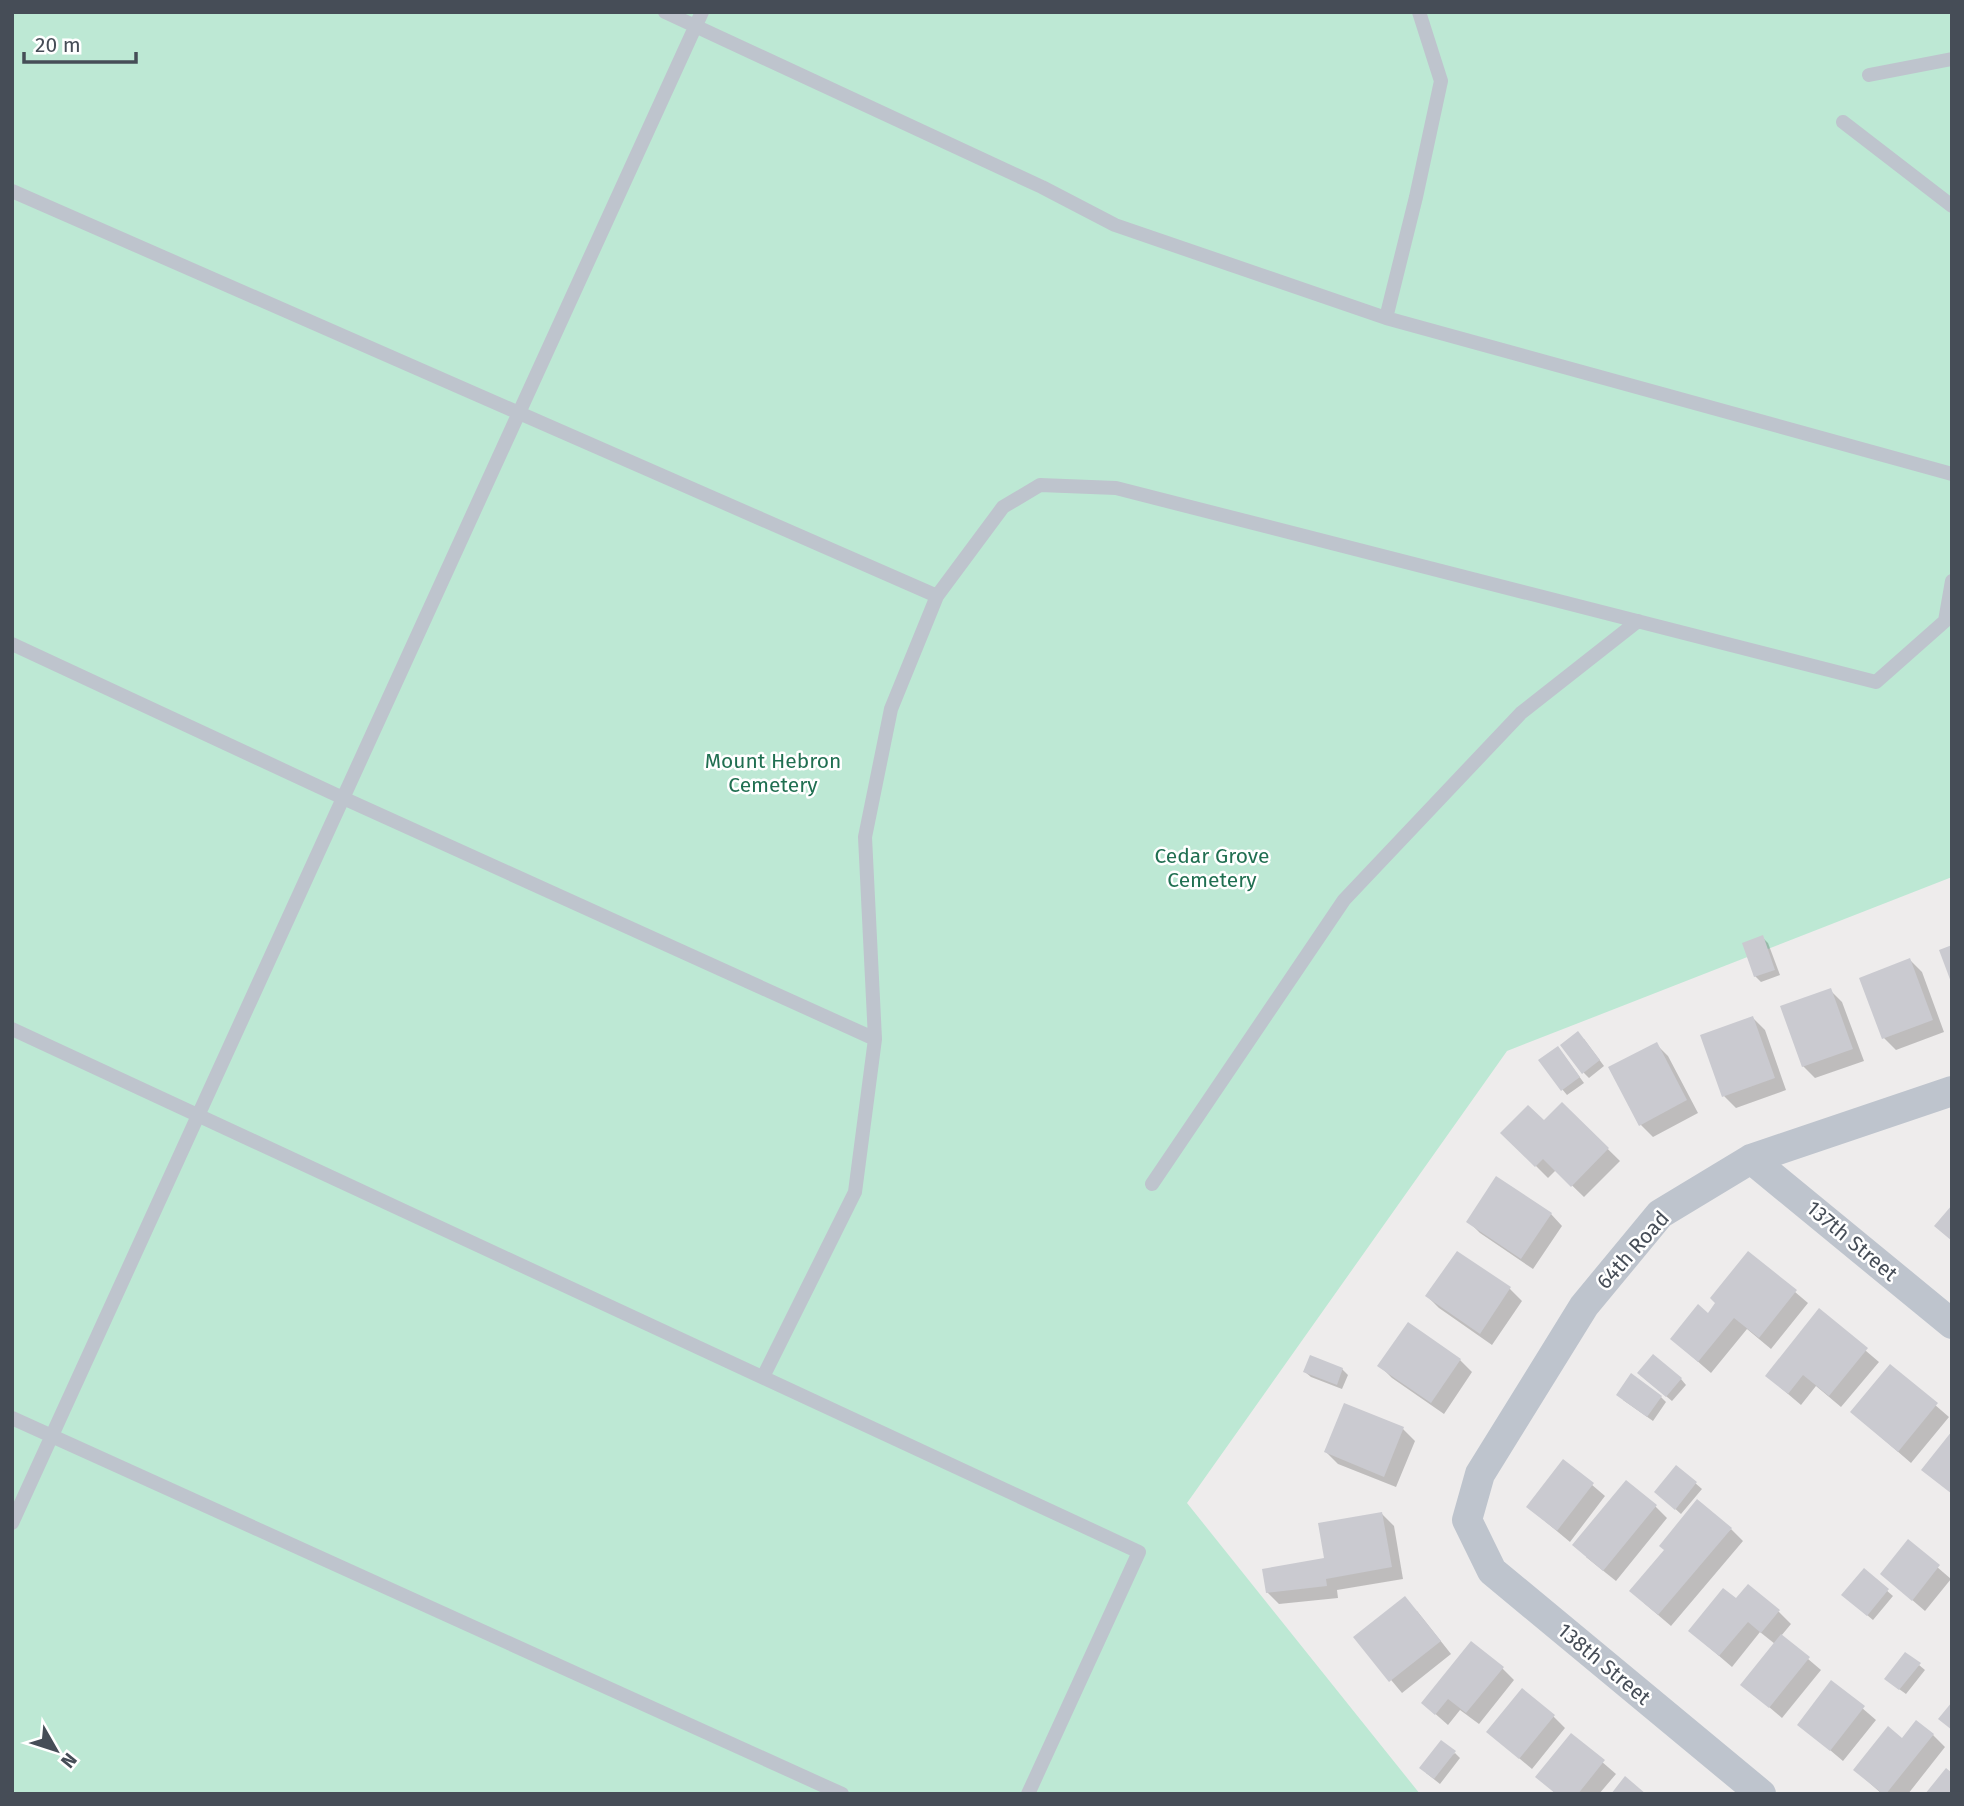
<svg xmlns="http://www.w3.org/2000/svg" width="1964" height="1806" viewBox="0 0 1964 1806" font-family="'Fira Sans',sans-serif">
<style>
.green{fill:#bde8d4}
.shadow{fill:#0003}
.building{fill:#cacad0}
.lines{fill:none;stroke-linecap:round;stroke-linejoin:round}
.lane{stroke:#bec4cd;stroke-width:14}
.street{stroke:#bec4cd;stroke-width:30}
.labels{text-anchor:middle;stroke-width:5;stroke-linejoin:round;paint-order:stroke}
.park-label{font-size:21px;fill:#206f51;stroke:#fff}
.street-label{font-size:21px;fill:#464d57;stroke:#fff}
</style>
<rect width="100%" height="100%" fill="#eeecec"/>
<path class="green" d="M12 12H1952V877L1507 1051 1187 1503 1420 1794H12Z"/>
<path class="shadow" d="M1762 937 1768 943 1780 975 1761 982 1755 976Z
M1910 960 1922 972 1944 1032 1896 1050 1884 1038Z
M1830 990 1842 1002 1864 1061 1815 1078 1803 1066Z
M1753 1018 1765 1030 1786 1090 1736 1108 1724 1096Z
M1584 1039 1604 1066 1589 1078 1584 1073Z
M1656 1044 1668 1056 1698 1113 1653 1137 1641 1125Z
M1563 1054 1584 1083 1567 1095 1562 1089Z
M1562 1104 1620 1161 1584 1197 1556 1170 1548 1178 1503 1133 1544 1123Z
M1551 1214 1562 1226 1533 1269 1480 1233 1468 1221Z
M1457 1253 1510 1289 1522 1301 1492 1345 1439 1308 1427 1296Z
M1749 1253 1808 1303 1771 1349 1747 1329 1711 1373 1672 1339 1708 1315Z
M1819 1311 1879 1362 1841 1407 1816 1386 1801 1405 1767 1376Z
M1460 1360 1472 1372 1444 1414 1392 1378 1380 1366Z
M1890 1366 1949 1417 1911 1463 1852 1412Z
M1342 1369 1348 1375 1342 1389 1311 1377 1305 1372Z
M1645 1379H1681L1686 1385 1672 1401Z
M1661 1397 1666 1402 1653 1421 1623 1400Z
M1403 1429 1415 1441 1396 1487 1338 1464 1326 1452Z
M1564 1461 1605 1496 1570 1542 1528 1507Z
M1677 1467 1702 1489 1681 1514 1662 1497Z
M1655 1506 1667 1518 1616 1581 1586 1557Z
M1382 1514 1394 1526 1403 1579 1337 1590 1338 1598 1279 1604 1267 1592 1326 1559Z
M1731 1529 1743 1541 1671 1626 1644 1603Z
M1908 1542 1951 1579 1925 1611 1882 1574Z
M1864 1571 1893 1596 1873 1620 1849 1600Z
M1737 1601 1779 1612 1791 1624 1781 1636 1821 1670 1782 1718 1743 1685 1775 1644 1760 1632 1732 1667 1690 1631Z
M1417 1611 1451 1654 1402 1693 1356 1638Z
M1919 1665 1925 1670 1906 1694 1892 1684Z
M1502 1668 1514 1680 1479 1724 1460 1710 1448 1725 1423 1703Z
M1832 1682 1876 1720 1843 1761 1799 1724Z
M1553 1716 1565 1728 1532 1769 1488 1732Z
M1571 1735 1616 1774 1599 1794H1556L1538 1777Z
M1933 1735 1945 1747 1908 1794H1882L1855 1770 1902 1740Z
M1455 1753 1460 1758 1440 1784 1426 1773Z"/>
<path class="building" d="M1763 935 1775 970 1754 977 1742 943Z
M1952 945V982H1951L1939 950Z
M1910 958 1933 1020 1882 1039 1859 978Z
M1831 988 1853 1049 1802 1067 1780 1006Z
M1753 1016 1775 1078 1722 1097 1700 1035Z
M1578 1031 1600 1060 1582 1074 1560 1045Z
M1657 1042 1687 1100 1639 1126 1608 1067Z
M1558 1046 1580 1077 1561 1091 1538 1060Z
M1562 1102 1609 1148 1571 1187 1543 1159 1535 1167 1500 1133 1528 1105 1544 1120Z
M1496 1176 1552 1213 1521 1259 1466 1222Z
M1952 1205V1241L1934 1226Z
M1457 1251 1511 1287 1480 1334 1425 1296Z
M1748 1251 1797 1290 1759 1338 1734 1318 1698 1362 1670 1339 1698 1304 1708 1313 1715 1303 1710 1298Z
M1819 1308 1868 1348 1829 1396 1803 1375 1788 1394 1765 1376Z
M1408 1322 1461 1359 1431 1403 1377 1366Z
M1653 1354 1682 1378 1666 1397 1637 1373Z
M1310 1355 1343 1368 1337 1385 1303 1372Z
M1890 1364 1938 1403 1898 1452 1850 1412Z
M1631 1373 1662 1396 1647 1417 1616 1395Z
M1344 1403 1404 1427 1384 1477 1324 1452Z
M1952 1431V1494L1921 1470Z
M1563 1459 1594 1483 1557 1531 1526 1507Z
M1676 1465 1697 1482 1675 1510 1654 1492Z
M1626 1480 1657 1505 1603 1571 1572 1545Z
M1697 1499 1732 1528 1658 1615 1629 1591 1664 1550 1659 1546Z
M1382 1512 1392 1567 1326 1579 1327 1586 1266 1593 1262 1569 1324 1558 1318 1523Z
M1908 1539 1940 1565 1912 1601 1880 1574Z
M1864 1568 1889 1589 1867 1616 1841 1595Z
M1748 1584 1780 1610 1761 1633 1748 1622 1719 1656 1688 1631 1723 1588 1736 1598Z
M1405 1596 1441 1641 1389 1682 1353 1637Z
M1781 1634 1810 1657 1769 1708 1740 1685Z
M1471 1641 1504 1667 1466 1713 1448 1699 1435 1715 1421 1703Z
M1905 1652 1921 1663 1899 1690 1884 1679Z
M1831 1680 1865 1706 1830 1751 1797 1725Z
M1522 1688 1555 1715 1519 1759 1486 1732Z
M1952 1702V1730L1938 1719Z
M1916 1720 1934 1734 1886 1794H1883L1853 1770 1888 1726 1902 1738Z
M1571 1733 1605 1760 1578 1794H1556L1535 1777Z
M1441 1740 1456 1751 1434 1779 1419 1768Z
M1946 1768 1952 1773V1794H1925Z
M1625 1776 1646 1794H1611Z"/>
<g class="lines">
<path class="lane" d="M665 12 1042 187 1115 225 1386 318 1952 474
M1869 75 1952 59
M1843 122 1952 206
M12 191 937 596
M1386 318 1416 197 1441 81 1419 12
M12 644 343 798 875 1039
M12 1029 1139 1552 1028 1794
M1152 1184 1344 900 1521 713 1638 621
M763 1377 855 1192 875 1039 865 837 891 709 937 596 1003 507 1040 485 1116 488 1876 682 1945 621 1952 581
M12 1418 842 1794
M12 1523 702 12"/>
<path class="street" d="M1751 1159 1952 1324
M1761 1794 1492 1571 1467 1520 1480 1474 1584 1306 1660 1214 1751 1159 1952 1091"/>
</g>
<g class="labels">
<g class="park-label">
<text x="773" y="768">Mount Hebron<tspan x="773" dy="24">Cemetery</tspan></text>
<text x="1212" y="863">Cedar Grove<tspan x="1212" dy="24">Cemetery</tspan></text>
</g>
<g class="street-label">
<text transform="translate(1852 1241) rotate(40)" y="7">137th Street</text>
<text transform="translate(1633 1250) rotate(-48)" y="7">64th Road</text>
<text transform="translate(1604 1664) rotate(40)" y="7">138th Street</text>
</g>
</g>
<rect width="1964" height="1806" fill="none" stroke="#464d57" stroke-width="28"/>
<g transform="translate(56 1750) rotate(129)" stroke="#ffffff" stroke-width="5" paint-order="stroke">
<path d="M0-5L12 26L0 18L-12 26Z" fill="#464d57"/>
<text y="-10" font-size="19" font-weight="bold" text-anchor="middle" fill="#464d57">N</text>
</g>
<path d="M24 52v10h112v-10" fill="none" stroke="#464d57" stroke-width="3.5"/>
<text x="35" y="52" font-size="21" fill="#464d57" stroke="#ffffff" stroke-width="5" paint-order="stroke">20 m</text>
</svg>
